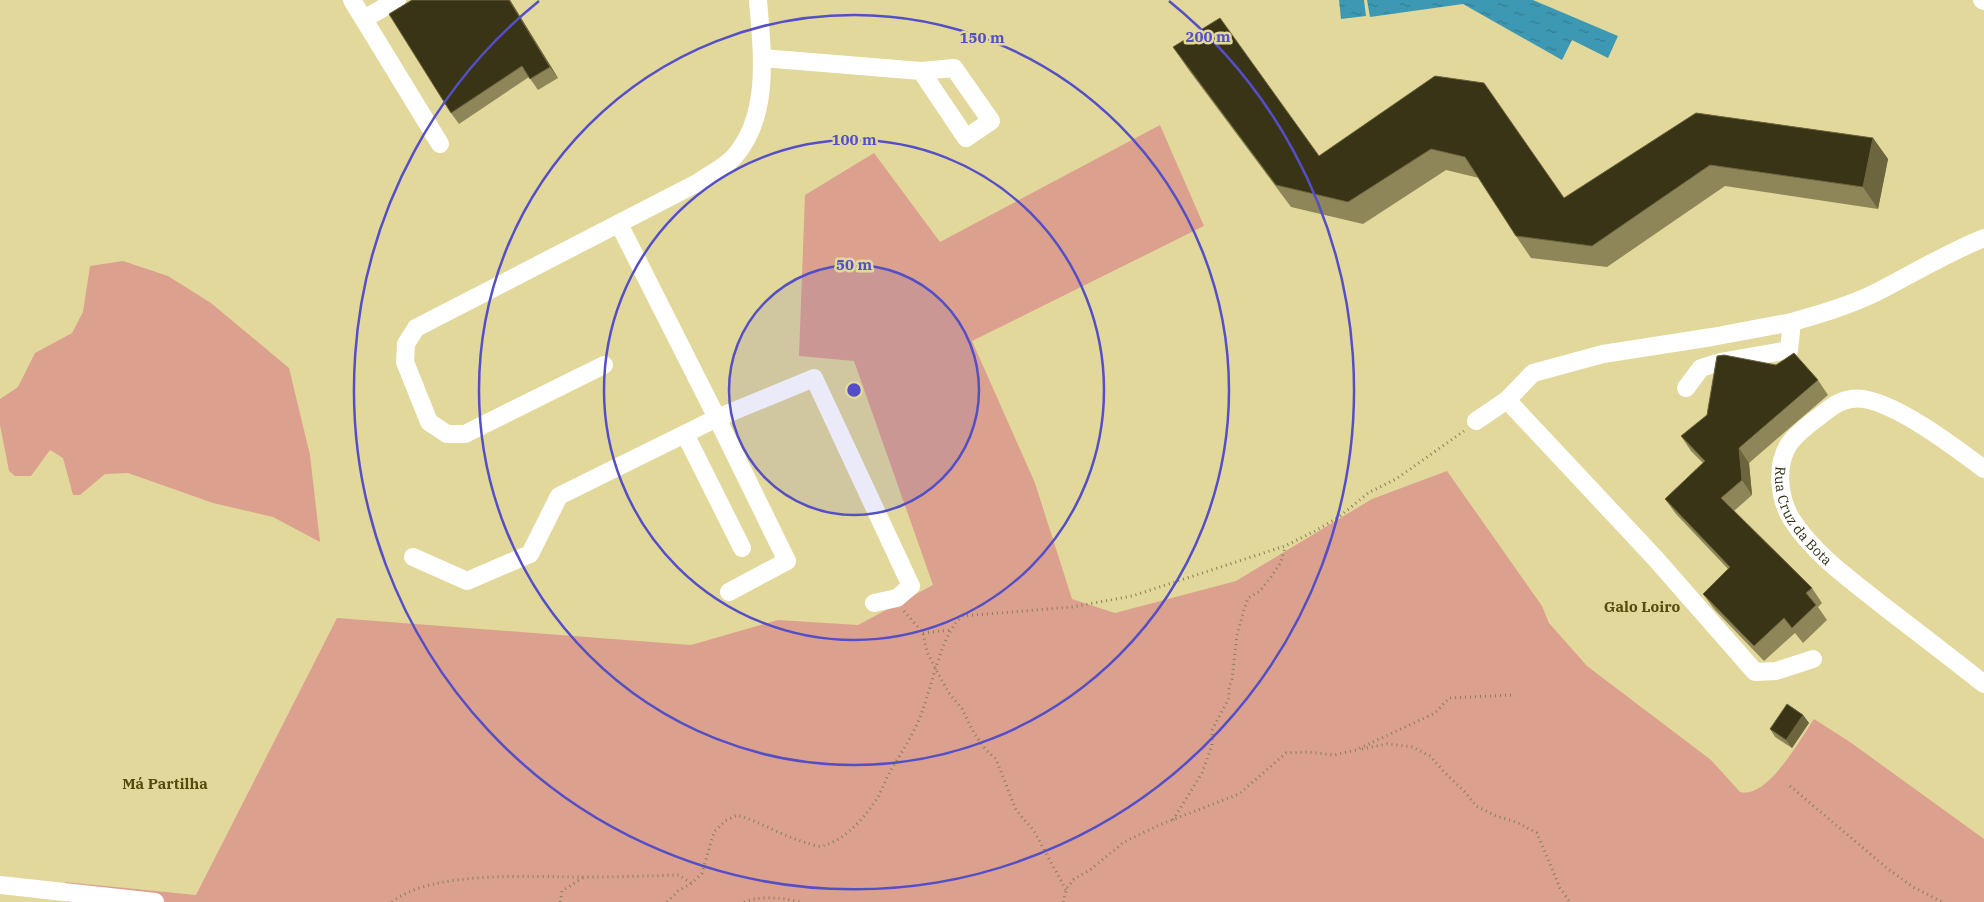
<svg xmlns="http://www.w3.org/2000/svg" width="1984" height="902" viewBox="0 0 1984 902" font-family="'IBM Plex Serif',serif">
<style>
.grass{fill:#dca18e}
.water{fill:url(#water-ripples)}
.lines{fill:none;stroke-linecap:round;stroke-linejoin:round}
.path{stroke:#878055;stroke-width:3;stroke-dasharray:1 4;stroke-linecap:butt}
.minor{stroke:#fff;stroke-width:18}
.wall{fill:#8e8658}
.shaded-wall{fill:#6c653e}
.building{fill:#3a3416;stroke:#6c653e}
.ring{fill:none;stroke:#544fc7;stroke-width:2.5}
.labels{text-anchor:middle;stroke-width:5;stroke-linejoin:round;paint-order:stroke}
.street-label{font-size:14px;fill:#322e15;stroke:#e2d89b}
.neighbourhood-label{font-size:15px;font-weight:bold;fill:#554b0c;stroke:#e2d89b}
.centre{fill:#544fc7;stroke:#e2d89b;stroke-width:2.5}
.ring-label{font-size:15px;text-anchor:middle;font-weight:bold;fill:#544fc7;stroke:#e2d89b;stroke-width:5;stroke-linejoin:round;paint-order:stroke}
</style>
<defs>
<pattern id="water-ripples" width="26" height="14" patternUnits="userSpaceOnUse" patternTransform="scale(1.25)"><rect width="26" height="14" fill="#3d99b3"/><path d="M2 4q2-2 4 0t4 0M15 11q2-2 4 0t4 0" fill="none" stroke="#347d90"/></pattern>
</defs>
<rect width="100%" height="100%" fill="#e2d89b"/>
<path class="grass" d="M1160 125 1204 226 972 341 1035 483 1072 599 1115 613 1236 581 1372 499 1447 471 1542 606 1549 623 1587 666 1711 760 1740 792C1768 799 1800 739 1814 719L1850 742 1984 839V902H67L65 882 196 895 337 618 691 645 778 620 858 625 933 585 854 361 799 356 805 195 874 153 940 242Z
M123 261 168 276 211 303 289 368 310 455 320 542 273 517 213 503 128 473 105 474 80 495H73L63 458 50 450 31 476H15L9 471 0 425V399L18 387 35 353 72 333 83 312 90 266Z"/>
<path class="water" d="M1339 0H1364L1366 16 1341 19Z
M1367 0H1533L1618 36 1608 58 1572 40 1562 60 1463 4 1370 17Z"/>
<g class="lines">
<path class="path" d="M904 611 923 633 927 652 941 679 949 693 962 709 974 733 985 749 996 759 1016 810 1034 831 1066 890
M923 633 950 630
M1362 749 1387 744 1413 747 1430 756 1444 772 1465 792 1476 806 1496 816 1516 822 1537 833 1560 888 1570 902
M1790 786 1888 869 1913 887 1942 902
M1173 820 1202 773 1212 745V730L1229 698V687L1232 679 1237 635 1244 610 1248 598 1260 591 1271 577 1281 562 1285 547
M392 902C432 870 532 877 583 877 615 877 647 876 679 875L691 883
M560 902 562 891 584 877
M667 902 678 891 692 883 702 873 714 832 725 821 737 815C761 822 782 836 807 843 811 844 818 847 822 846 845 841 866 816 878 797 883 788 886 778 891 770 903 750 916 730 923 709 932 685 943 629 963 616L1072 607 1132 596 1285 546 1315 531 1339 517 1368 493 1396 479 1464 431
M744 902C763 895 782 898 801 902
M1063 902 1067 888 1074 879 1090 870 1124 842 1159 825 1239 794 1286 753 1307 752 1334 755 1356 750 1435 713 1449 698 1512 695"/>
<g class="minor">
<path d="M352 0 440 144"/>
<path d="M1982 0 1984 1"/>
<path d="M364 19 397 0"/>
<path d="M762 58 921 71 966 138 991 121 954 68 921 71"/>
<path d="M604 365 465 434H447L429 422 405 362 406 344 416 328 699 182C710 174 725 167 734 157 771 115 762 51 758 0"/>
<path d="M1686 388 1701 368 1720 362 1789 350 1792 322C1820 314 1848 306 1875 293 1911 275 1946 253 1984 238"/>
<path d="M1507 400 1655 558 1755 672 1776 671 1813 659"/>
<path d="M1476 421 1507 400 1533 373 1603 354 1712 337 1792 322"/>
<path d="M685 434 742 548"/>
<path id="s1" d="M1984 469C1953 446 1901 406 1864 399 1846 396 1833 405 1820 416 1809 424 1797 433 1789 444 1775 466 1779 499 1792 520 1815 555 1850 579 1882 605 1916 631 1950 657 1984 684"/>
<path d="M413 557 467 581 530 554 559 496 717 418 619 224"/>
<path d="M729 592 787 561 717 418 814 378 911 586 897 598 874 603"/>
<path d="M0 885 155 902"/>
</g>
</g>
<path class="wall" d="M510 0 558 78 538 90 529 77 459 124 451 113Z
M1173 47 1319 156 1435 76 1564 198 1696 113 1873 138 1888 159 1878 209 1725 186 1607 267 1531 258 1516 236 1479 178 1446 170 1363 224 1291 207 1188 69Z
M1818 380 1828 395 1749 463 1752 495 1734 511 1812 588 1822 603 1818 607 1827 620 1803 643 1795 633 1764 661 1714 609 1703 594 1728 569 1676 514 1665 499 1703 463 1691 451 1681 436Z
M1803 715 1809 723 1792 748 1775 737 1770 729Z"/>
<path class="shaded-wall" d="M509 0H510L558 78 550 67Z
M1873 138 1888 159 1878 209 1863 187Z
M1739 448 1749 463 1752 495 1742 480Z
M1803 715 1809 723 1792 748 1786 740Z"/>
<path class="building" d="M412 0H509L550 67 530 79 522 66 451 113 389 14Z
M1220 18 1319 156 1435 76 1484 83 1564 198 1696 113 1873 138 1863 187 1710 165 1592 246 1516 236 1465 157 1431 149 1348 202 1276 185 1173 47Z
M1794 353 1818 380 1739 448 1742 480 1721 498 1812 588 1806 593 1816 605 1792 628 1784 618 1754 646 1703 594 1730 567 1665 499 1705 461 1681 436 1707 415 1717 356 1724 355 1776 365Z
M1787 704 1803 715 1786 740 1770 729Z"/>
<circle cx="854" cy="390" r="125" fill="#544fc7" fill-opacity=".12"/>
<g class="ring">
<circle cx="854" cy="390" r="125"/>
<circle cx="854" cy="390" r="250"/>
<circle cx="854" cy="390" r="375"/>
<path d="M1169 1A500 500 0 1 1 539 1"/>
</g>
<g class="labels">
<g class="street-label">
<text dy="5" stroke="none"><textPath href="#s1" startOffset="311">Rua Cruz da Bota</textPath></text>
</g>
<g class="neighbourhood-label">
<text x="1642" y="612">Galo Loiro</text>
<text x="165" y="789">Má Partilha</text>
</g>
</g>
<circle cx="854" cy="390" r="8" class="centre"/>
<g class="ring-label">
<text x="1208" y="42">200 m</text>
<text x="982" y="43">150 m</text>
<text x="854" y="145">100 m</text>
<text x="854" y="270">50 m</text>
</g>
</svg>
